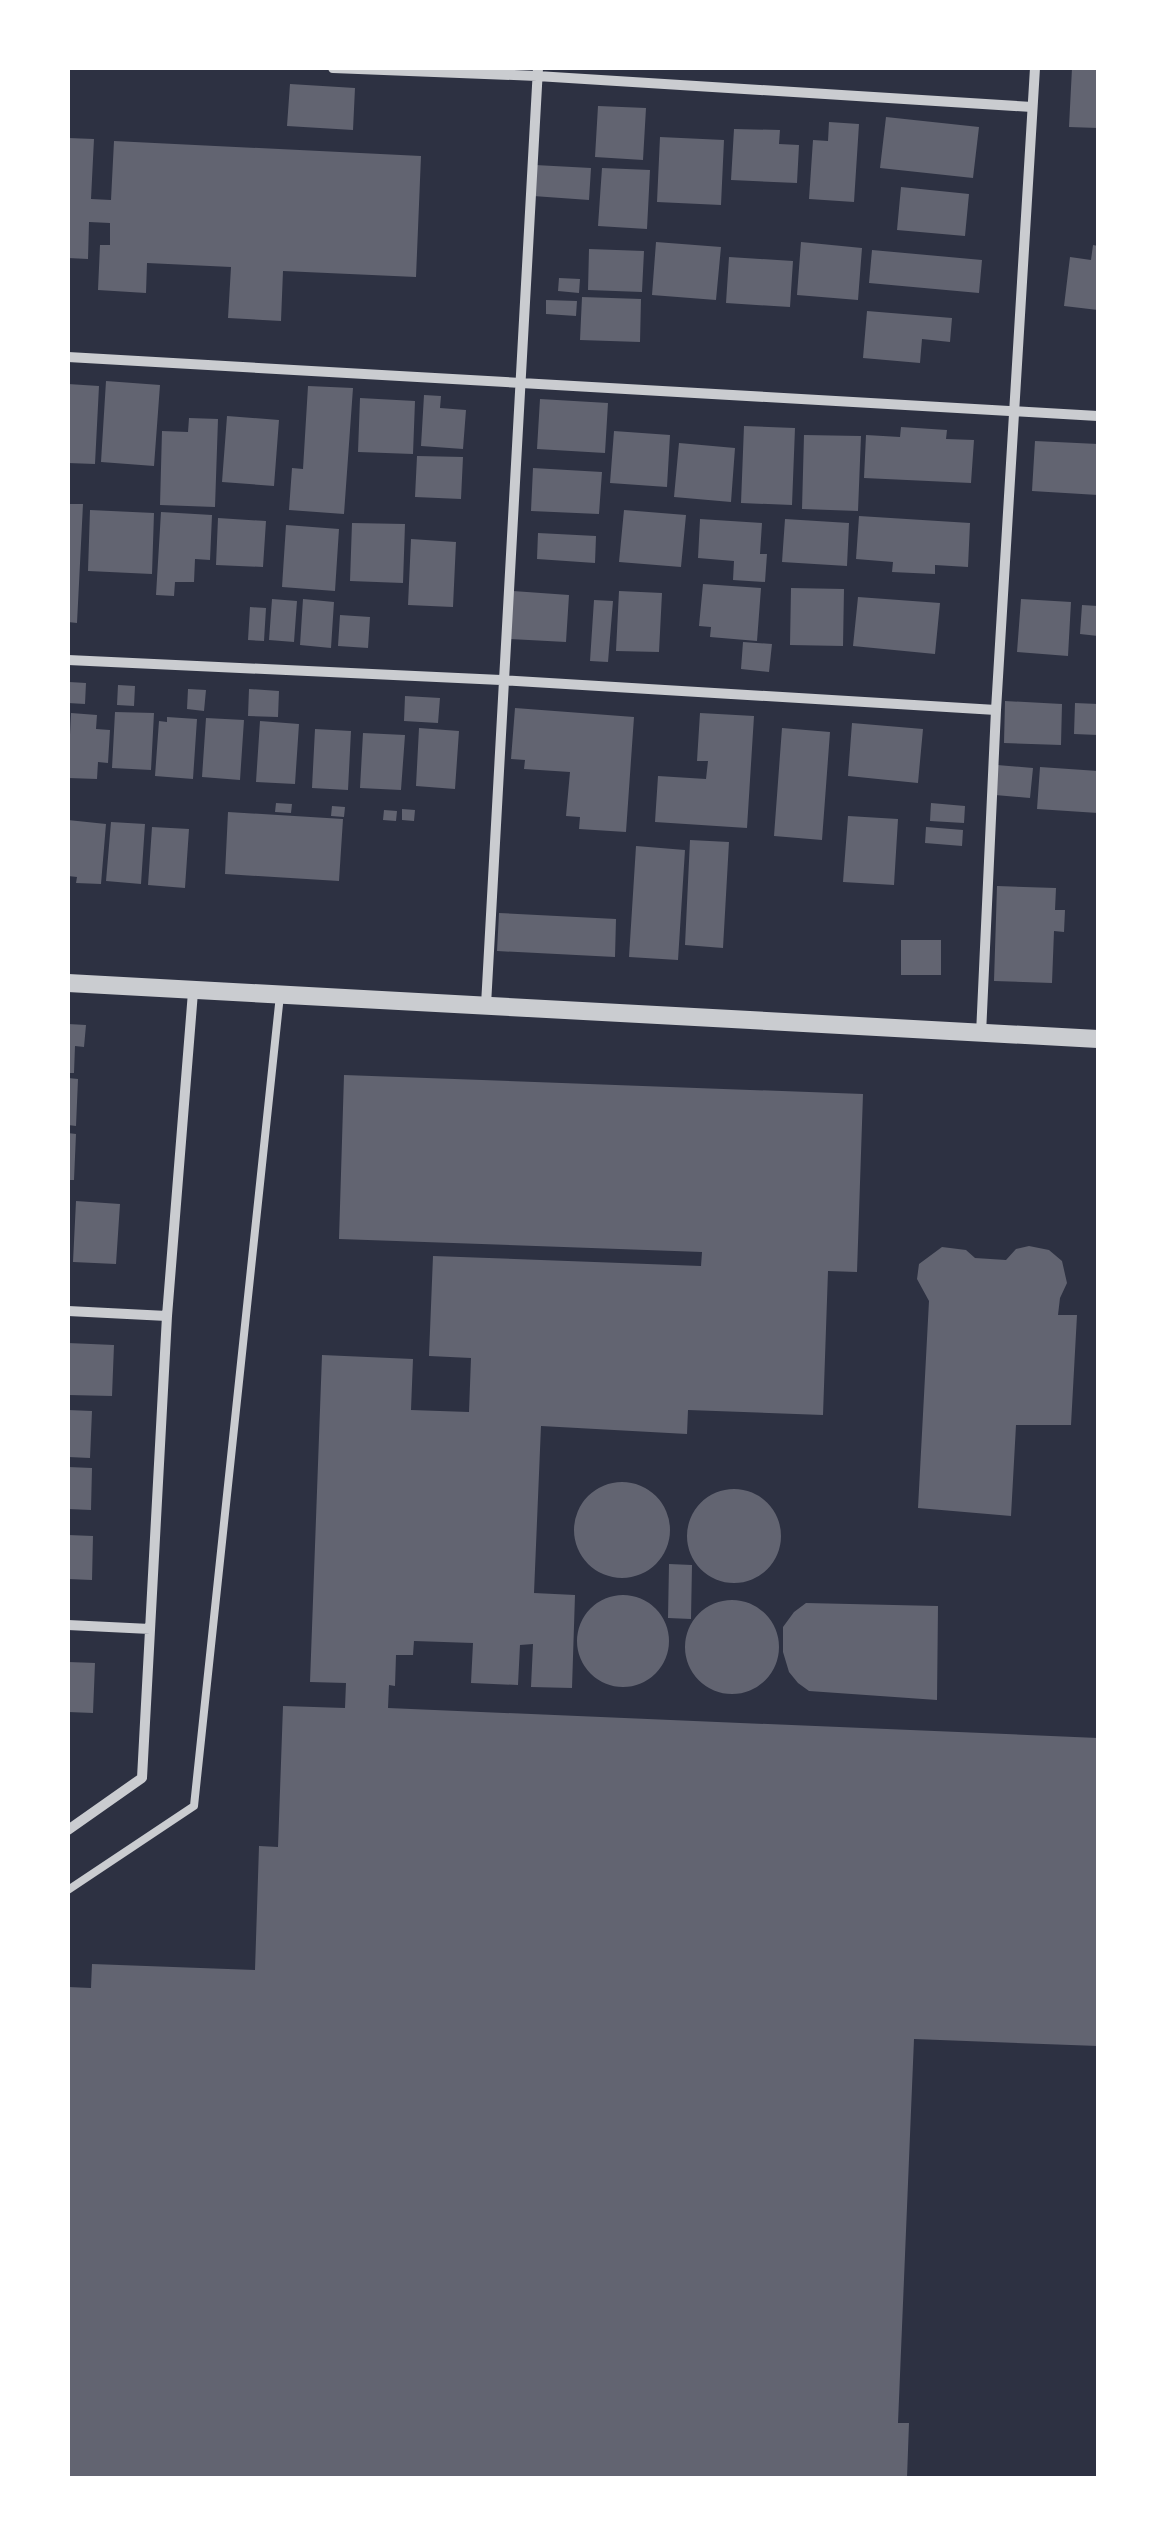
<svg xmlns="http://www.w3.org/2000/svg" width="1166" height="2546" viewBox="0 0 1166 2546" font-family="Rubik,sans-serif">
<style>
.building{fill:#626471}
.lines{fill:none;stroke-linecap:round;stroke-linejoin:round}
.service{stroke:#caccd0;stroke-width:8}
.minor{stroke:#caccd0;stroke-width:10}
.tertiary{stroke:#caccd0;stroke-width:18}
</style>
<rect width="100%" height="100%" fill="#2d3142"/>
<path class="building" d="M1072 68H1098V128L1069 127Z
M290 84 355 88 353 130 287 126Z
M598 106 646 108 643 160 595 157Z
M886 117 979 127 973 178 880 168Z
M829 122 859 124 854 202 809 199 813 140 828 141Z
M734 129 780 130 779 144 799 145 797 183 731 180Z
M660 137 724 140 721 205 657 202Z
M68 138 94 139 91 199 111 200 114 141 421 156 416 277 283 271 281 321 228 318 231 267 147 263 146 293 98 290 100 245H110V223L89 222 88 259 68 258Z
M535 165 591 168 589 200 533 196Z
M602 168 650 170 647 229 598 226Z
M901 187 969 194 965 236 897 230Z
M656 242 721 247 716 300 652 295Z
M801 242 862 248 858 300 797 295Z
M1093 245 1098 246V310L1064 306 1070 257 1091 260Z
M589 249 644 251 642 292 588 290Z
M872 250 982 260 979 293 869 283Z
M729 257 793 261 790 307 726 303Z
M559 278 580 279 579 293 558 291Z
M582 297 641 299 640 342 580 340Z
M546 300 577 301 576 316 546 314Z
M867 311 952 318 950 342 922 339 920 363 863 358Z
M106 381 160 385 154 466 101 462Z
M68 384 99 386 95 464 68 463Z
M308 386 353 388 344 514 289 510 292 468 303 469Z
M424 395 441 396 440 408 466 410 463 449 421 446Z
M360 398 415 401 413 454 358 452Z
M540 399 608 403 605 453 537 449Z
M227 416 279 420 274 486 222 482Z
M189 418 218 419 215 507 160 505 162 431 188 432Z
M744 426 795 428 792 505 741 503Z
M901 427 947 430 946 439 974 440 971 483 864 478 866 435 900 437Z
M614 431 670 435 667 487 610 483Z
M804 435 861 436 858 511 802 509Z
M1035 441 1098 444V495L1032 491Z
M679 443 735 448 731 502 674 497Z
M417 456 463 457 461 499 415 497Z
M533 468 602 472 599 514 531 511Z
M68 504H83L77 623 68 622Z
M90 510 154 513 152 574 88 571Z
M624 510 686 515 681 567 619 562Z
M161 512 212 515 210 560 195 559 194 582H175L174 596 156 595Z
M859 516 970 523 968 567 935 565V574L892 572 893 562 856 559Z
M218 518 266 521 263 567 216 565Z
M700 519 762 523 760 554H767L765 582 733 580 734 561 698 558Z
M785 519 849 523 847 566 782 562Z
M352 523 405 524 403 583 350 581Z
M286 525 339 529 335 591 282 587Z
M538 533 596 536 595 563 537 559Z
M411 539 456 542 453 607 408 605Z
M703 584 761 588 757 641 710 637 711 627 699 626Z
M791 588 844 589 843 646 790 645Z
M513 591 569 595 566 642 510 639Z
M619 591 662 593 659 652 616 651Z
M858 597 940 603 935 654 853 646Z
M272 599 297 601 294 642 269 640Z
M303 599 334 602 331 648 300 645Z
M1021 599 1071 602 1068 656 1017 652Z
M594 600 613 601 608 662 590 661Z
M1082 605 1098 606V636L1080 634Z
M250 607 266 608 264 641 248 640Z
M340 615 370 617 368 648 338 646Z
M743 642 772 644 769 672 741 669Z
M69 682 86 683 85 704 68 703Z
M118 685 135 686 134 706 117 705Z
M188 689 206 690 204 711 187 709Z
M249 689 279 691 278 717 248 716Z
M405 696 440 698 438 723 404 721Z
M1005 701 1062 704 1061 745 1004 743Z
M1075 703 1098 704V735L1074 734Z
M515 708 634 717 626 832 579 829 580 817 566 816 570 772 524 769 525 760 511 759Z
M115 712 154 713 151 770 112 768Z
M71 713 97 715 96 729 110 730 108 763 98 762 97 779 68 778Z
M700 713 754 716 747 828 655 822 658 776 706 779 708 761H697Z
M167 717 197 719 193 779 155 776 159 721 167 722Z
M206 718 244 720 240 780 202 777Z
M260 721 299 724 295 784 256 782Z
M852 723 923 729 918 783 848 776Z
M419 728 459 731 455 789 416 786Z
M782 728 830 732 822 840 774 836Z
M315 729 351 731 348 790 312 788Z
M363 733 405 735 401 790 360 788Z
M997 765 1033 768 1030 798 995 795Z
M1040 767 1098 771V813L1037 809Z
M276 803 292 804 291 813 275 812Z
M931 803 965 806 964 823 930 821Z
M332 806 345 807 344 817 331 816Z
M402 809 415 810 414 821 402 820Z
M384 810 397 811 396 821 383 820Z
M228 812 343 819 339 881 225 874Z
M848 816 898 819 894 885 843 882Z
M68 820 106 824 101 884 76 883 77 877 68 876Z
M111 822 145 824 141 884 106 881Z
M152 827 189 829 185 888 148 885Z
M926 827 963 830 962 846 925 843Z
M690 840 729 842 723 948 685 945Z
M636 846 685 850 678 960 629 957Z
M997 886 1056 888 1055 910H1065L1064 932 1054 931 1052 983 994 981Z
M499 913 616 919 615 957 497 951Z
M901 940H941V975H901Z
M68 1024 86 1025 84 1047 75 1046 74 1073H68Z
M344 1075 863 1094 857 1272 828 1271 823 1415 688 1410 687 1434 541 1426 534 1593 575 1595 572 1688 531 1687 533 1644 520 1645 518 1685 471 1683 473 1643 414 1641 413 1655H396L395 1686 389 1685 388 1708 1098 1738V2046L914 2039 898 2423H909L907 2478H68V1987L91 1988 92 1964 255 1970 259 1846 278 1847 283 1706 345 1708 346 1683 310 1682 322 1355 413 1359 411 1410 469 1412 471 1358 429 1356 433 1256 701 1266 702 1252 339 1239Z
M68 1078 78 1079 76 1126 68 1125Z
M68 1133 76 1134 74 1180H68Z
M76 1201 120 1204 116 1264 73 1262Z
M1029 1246 1049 1250 1062 1261 1067 1283 1060 1298 1058 1315H1077L1071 1425H1016L1011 1516 918 1508 929 1301 917 1279 919 1264 942 1247 966 1250 975 1258 1006 1260 1016 1249Z
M68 1343 114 1345 112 1396 68 1395Z
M68 1410 92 1411 90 1458 68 1457Z
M68 1467 92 1468 91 1510 68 1509Z
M574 1530a48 48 0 1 1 96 0a48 48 0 1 1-96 0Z
M687 1536a47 47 0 1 1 94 0a47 47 0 1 1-94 0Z
M68 1535 93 1536 92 1580 68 1579Z
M669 1564 692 1565 691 1619 668 1618Z
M577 1641a46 46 0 1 1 92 0a46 46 0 1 1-92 0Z
M685 1647a47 47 0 1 1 94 0a47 47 0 1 1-94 0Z
M806 1603 938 1606 937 1700 809 1691 798 1683 789 1672 783 1652V1627L794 1612Z
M68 1662 95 1663 93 1713 68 1712Z"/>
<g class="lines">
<path class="service" d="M68 1890 194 1806 280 995"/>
<path class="minor" d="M333 68 537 76 1032 107
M68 357 1098 416
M68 660 501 680 996 710
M486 1005 538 68
M981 1034 996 710 1035 68
M68 1311 167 1316
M68 1625 150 1629
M68 1830 142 1778 167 1316 193 992"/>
<path class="tertiary" d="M68 983 1098 1039"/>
</g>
<rect width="1166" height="2546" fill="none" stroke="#ffffff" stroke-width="140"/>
</svg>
